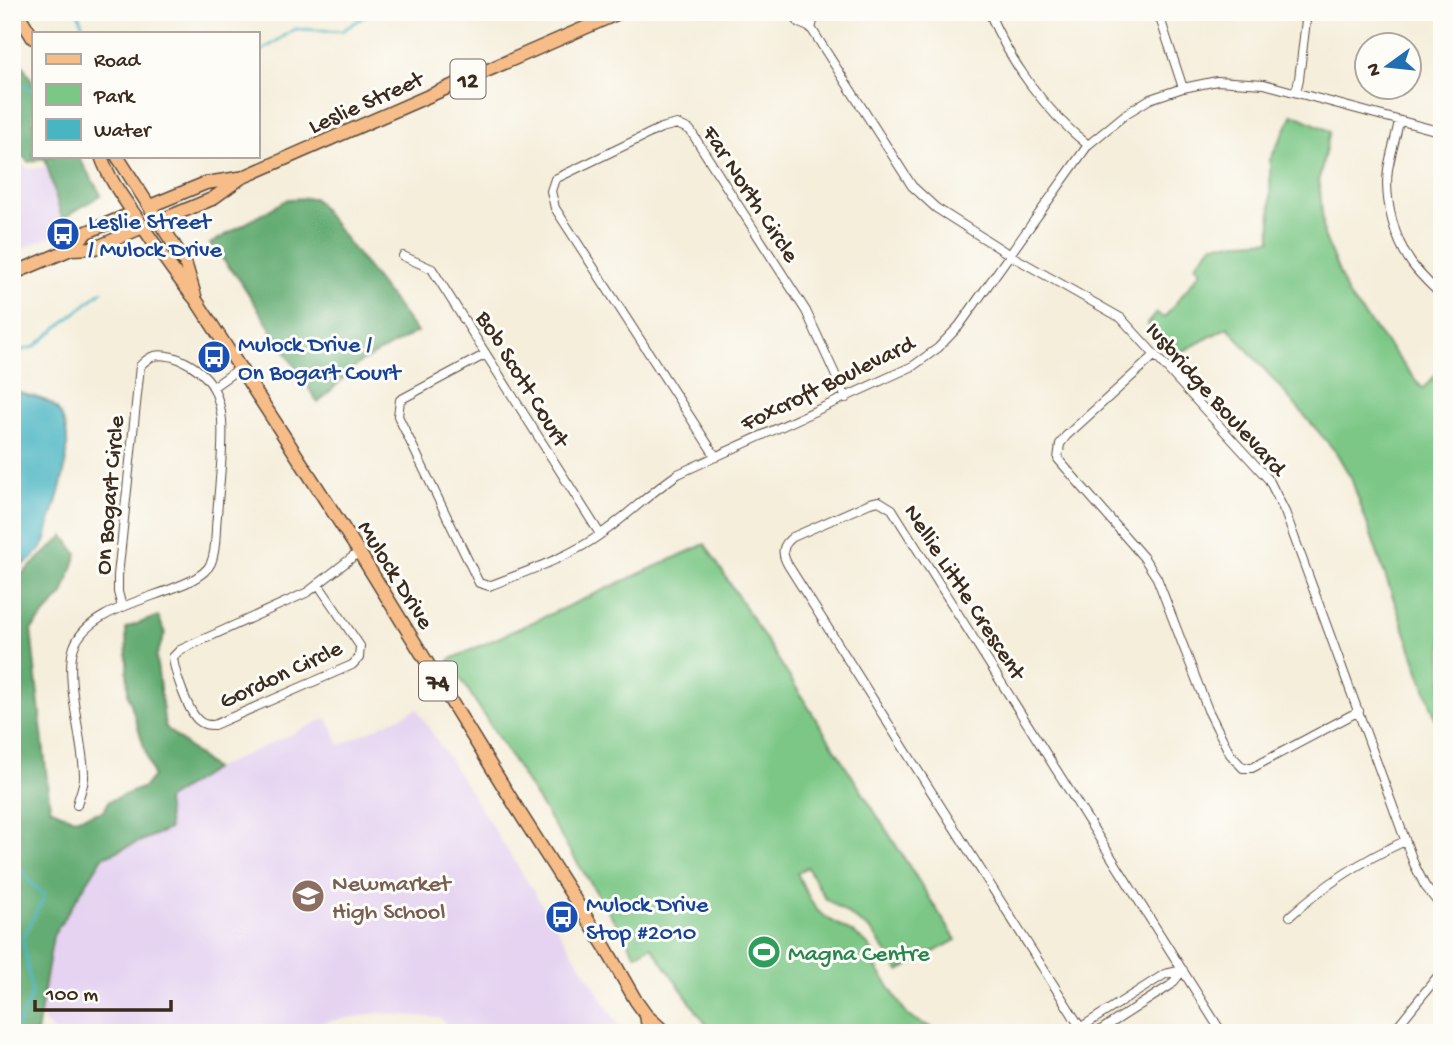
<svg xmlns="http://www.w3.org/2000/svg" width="1454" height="1045" viewBox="0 0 1454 1045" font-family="'Gochi Hand',sans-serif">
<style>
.built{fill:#e5d3f1}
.green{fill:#7bc786;stroke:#5b7852;stroke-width:2}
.forest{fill:#64ac73;stroke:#506b48;stroke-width:2}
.water{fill:#48b5c3;stroke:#427070;stroke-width:2}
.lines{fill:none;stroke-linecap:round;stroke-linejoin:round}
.stream{stroke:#48b5c3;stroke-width:2.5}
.minor-casing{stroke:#57473a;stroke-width:10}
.primary-casing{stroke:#57473a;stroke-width:15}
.minor{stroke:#fff;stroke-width:8}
.primary{stroke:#f7bd88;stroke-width:12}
.labels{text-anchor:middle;stroke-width:6;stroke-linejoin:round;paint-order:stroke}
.shield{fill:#fdfcf7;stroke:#75695f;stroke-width:2}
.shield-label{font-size:23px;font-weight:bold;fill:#3b2a1e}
.street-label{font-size:24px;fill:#3b2a1e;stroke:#fdfcf7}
.transit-label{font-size:24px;fill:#164399;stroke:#fdfcf7;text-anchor:start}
.education-label{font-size:24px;fill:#785e54;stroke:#fdfcf7;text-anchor:start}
.leisure-label{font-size:24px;fill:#27864d;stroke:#fdfcf7;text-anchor:start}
</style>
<rect width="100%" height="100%" fill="#fdfcf7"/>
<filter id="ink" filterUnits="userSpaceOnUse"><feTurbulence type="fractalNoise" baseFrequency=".0143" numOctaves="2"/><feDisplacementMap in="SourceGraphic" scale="14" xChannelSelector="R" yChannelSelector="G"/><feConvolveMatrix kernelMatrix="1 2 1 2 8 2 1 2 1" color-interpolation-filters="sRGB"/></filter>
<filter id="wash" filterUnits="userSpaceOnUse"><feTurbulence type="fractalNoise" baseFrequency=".00686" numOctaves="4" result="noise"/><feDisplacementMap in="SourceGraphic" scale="28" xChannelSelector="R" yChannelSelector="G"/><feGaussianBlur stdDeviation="1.57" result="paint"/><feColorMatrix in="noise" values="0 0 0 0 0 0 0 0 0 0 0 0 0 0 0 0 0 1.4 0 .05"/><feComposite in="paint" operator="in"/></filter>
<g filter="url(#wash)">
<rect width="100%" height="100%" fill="#f5eedb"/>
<path class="built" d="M12 160 29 169 47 167 66 230 12 253Z
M417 709 624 1033H456L440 1018 378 1013 282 1029 278 1033H54L40 1016 53 936 104 857 169 829 166 800 214 769 327 718 340 745Z"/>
<path class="green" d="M1293 114 1330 131 1319 179 1324 235 1348 295 1423 389 1442 368V727L1439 728 1351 478 1336 452 1228 327 1176 355 1147 324 1156 313 1164 318 1201 271 1195 265 1213 244 1271 240 1270 160Z
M705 544 956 940 899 971 871 930 825 898 807 867 797 873C803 885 810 903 819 912 837 928 878 937 876 967L908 1016 934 1029 936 1033H712L651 946 636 955 449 660Z"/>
<path class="forest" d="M12 48 33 82V156H78L101 195 62 219 45 158 29 162 12 148Z
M314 198 417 332 359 363 318 403 239 279 210 244 288 199Z
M64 536 77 554 63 594 31 630 50 808 74 819 104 811 109 801 144 787 153 776 128 694 126 628 158 616 165 633 156 657 165 727 214 769 166 800 169 829 103 857 53 936 37 1033H12V574H22Z"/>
<path class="water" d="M12 390C25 396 47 397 56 408 79 436 61 488 51 518 48 526 49 535 44 544 34 559 27 563 12 571Z"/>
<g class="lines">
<path class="stream" d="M78 12 85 33
M257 54 295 29 342 31 371 12
M12 81 33 90
M12 353 34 347 102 291
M12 855 29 881 45 895 23 939 32 994 15 1033"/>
</g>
</g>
<g filter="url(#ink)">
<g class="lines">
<defs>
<path id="minor" d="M791 12 799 23 811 28 912 186 936 208 1010 255 1121 318 1269 480 1285 512 1414 864 1425 886 1442 908
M810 12 814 18 811 28
M989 12C1010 62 1046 112 1088 145
M1158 12 1183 88
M1296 92 1299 79 1307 12
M1399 121C1396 137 1391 153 1388 169 1384 200 1394 239 1412 264 1420 275 1432 286 1442 296
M403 256 432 269 600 534
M486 354 400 400 398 416 479 583 489 586C527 571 568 558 601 534 628 515 651 492 678 474L913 366 938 348 959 326 1088 145 1127 113 1150 99 1183 88 1217 81 1264 84 1442 132
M1155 355 1066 436 1060 444 1058 459 1144 558 1157 578 1208 710 1230 754 1243 768H1252L1359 711
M213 387 240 368
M716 457 555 208 551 191 555 179 661 128 677 124 690 130 806 311 846 398
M318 584 360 646 359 658 352 665 214 725C208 725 203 725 198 720 188 711 174 671 173 657L180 650 308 592 359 552
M77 805C79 795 85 784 84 774 83 742 64 674 74 647 90 599 197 595 211 563 217 549 215 531 217 516 219 484 224 451 222 420 221 410 218 398 214 389 206 373 189 362 173 357 158 353 150 355 140 366L118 576V592L122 607
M1290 916C1324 885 1363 860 1405 841
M354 1033 384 1030 423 1033
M1072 1033 1165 974 1183 970
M1084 1033 788 565C781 553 782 545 793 537L870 503 879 501 892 509 1222 1033
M1096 1033 1171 985 1183 970
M1392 1033 1442 971"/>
<path id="primary" d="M17 12 33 38
M101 156C109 180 125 200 139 221 157 248 175 275 196 300L359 552 518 810 605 947 636 1001 646 1015 666 1033
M117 156 185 262 195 296
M150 206 206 183 239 178
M159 221 212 199 241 178 621 12
M71 249 87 232 133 213
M12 274 71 249 95 248 143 227
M646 1015 649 1033"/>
</defs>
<use href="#minor" class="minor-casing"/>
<use href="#primary" class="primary-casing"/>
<use href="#minor" class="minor"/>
<use href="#primary" class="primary"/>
</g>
</g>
<defs>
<symbol id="bus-disc" viewBox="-11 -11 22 22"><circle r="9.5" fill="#1a4fb4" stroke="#fdfcf7"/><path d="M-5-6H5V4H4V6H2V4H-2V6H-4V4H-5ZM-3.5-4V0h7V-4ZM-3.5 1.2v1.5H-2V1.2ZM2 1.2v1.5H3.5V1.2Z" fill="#fff"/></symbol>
<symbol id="school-disc" viewBox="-11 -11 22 22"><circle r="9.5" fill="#8d6e63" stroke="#fdfcf7"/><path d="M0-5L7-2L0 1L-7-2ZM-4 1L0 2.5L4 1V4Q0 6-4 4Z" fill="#fff"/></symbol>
<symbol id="stadium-disc" viewBox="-11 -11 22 22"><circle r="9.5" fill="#2e9e5b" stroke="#fdfcf7"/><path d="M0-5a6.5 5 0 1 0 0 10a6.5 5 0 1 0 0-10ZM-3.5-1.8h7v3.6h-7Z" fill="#fff"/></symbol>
</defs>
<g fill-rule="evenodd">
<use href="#bus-disc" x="44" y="215" width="38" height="38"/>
<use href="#bus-disc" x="195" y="338" width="38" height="38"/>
<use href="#school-disc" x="289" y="877" width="38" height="38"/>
<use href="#bus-disc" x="543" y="898" width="38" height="38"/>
<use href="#stadium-disc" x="745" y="933" width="38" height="38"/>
</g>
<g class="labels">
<g class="shield">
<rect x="450.5" y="59.5" width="35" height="39" rx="5"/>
<rect x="419" y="661.5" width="38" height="39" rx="5"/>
</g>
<g class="shield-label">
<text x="468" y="87">12</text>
<text x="438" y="689">74</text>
</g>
<g class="street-label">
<text transform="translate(365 101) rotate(-24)" y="8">Leslie Street</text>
<text transform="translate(752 193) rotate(57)" y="8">Far North Circle</text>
<text transform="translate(524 378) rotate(58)" y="8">Bob Scott Court</text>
<text transform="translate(827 382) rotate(-26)" y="8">Foxcroft Boulevard</text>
<text transform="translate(1217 398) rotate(48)" y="8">Ivsbridge Boulevard</text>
<text transform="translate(108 495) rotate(-85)" y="8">On Bogart Circle</text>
<text transform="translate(397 574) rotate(58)" y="8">Mulock Drive</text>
<text transform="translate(966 591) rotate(57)" y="8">Nellie Little Crescent</text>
<text transform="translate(280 673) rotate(-25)" y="8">Gordon Circle</text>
</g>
<g class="transit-label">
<text x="88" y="228">Leslie Street<tspan x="88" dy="28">/ Mulock Drive</tspan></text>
<text x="238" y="351">Mulock Drive /<tspan x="238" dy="28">On Bogart Court</tspan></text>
<text x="586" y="911">Mulock Drive<tspan x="586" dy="28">Stop #2010</tspan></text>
</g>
<g class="education-label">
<text x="332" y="890">Newmarket<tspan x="332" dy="28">High School</tspan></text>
</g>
<g class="leisure-label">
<text x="788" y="960">Magna Centre</text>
</g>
</g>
<rect width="1454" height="1045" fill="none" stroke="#fdfcf7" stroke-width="42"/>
<rect x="32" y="32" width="228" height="126" fill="#fdfcf7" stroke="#afa8a0" stroke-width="2"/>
<rect x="46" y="54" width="35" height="10" fill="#f7bd88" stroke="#afa8a0" stroke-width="2"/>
<text x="94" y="66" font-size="21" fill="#3b2a1e">Road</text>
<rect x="46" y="84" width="35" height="21" fill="#7bc786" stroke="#afa8a0" stroke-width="2"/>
<text x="94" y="102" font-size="21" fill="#3b2a1e">Park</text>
<rect x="46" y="119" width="35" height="21" fill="#48b5c3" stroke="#afa8a0" stroke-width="2"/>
<text x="94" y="136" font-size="21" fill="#3b2a1e">Water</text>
<g transform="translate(1388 66) rotate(255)"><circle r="33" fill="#fdfcf7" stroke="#afa8a0" stroke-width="2"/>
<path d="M0-5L12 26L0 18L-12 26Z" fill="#1f6fb2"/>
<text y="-10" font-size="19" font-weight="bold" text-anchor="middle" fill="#3b2a1e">N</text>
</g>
<path d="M35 1000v10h136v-10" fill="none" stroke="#3b2a1e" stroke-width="3.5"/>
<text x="46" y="1000" font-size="21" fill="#3b2a1e" stroke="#fdfcf7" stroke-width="5" paint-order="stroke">100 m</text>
</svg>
